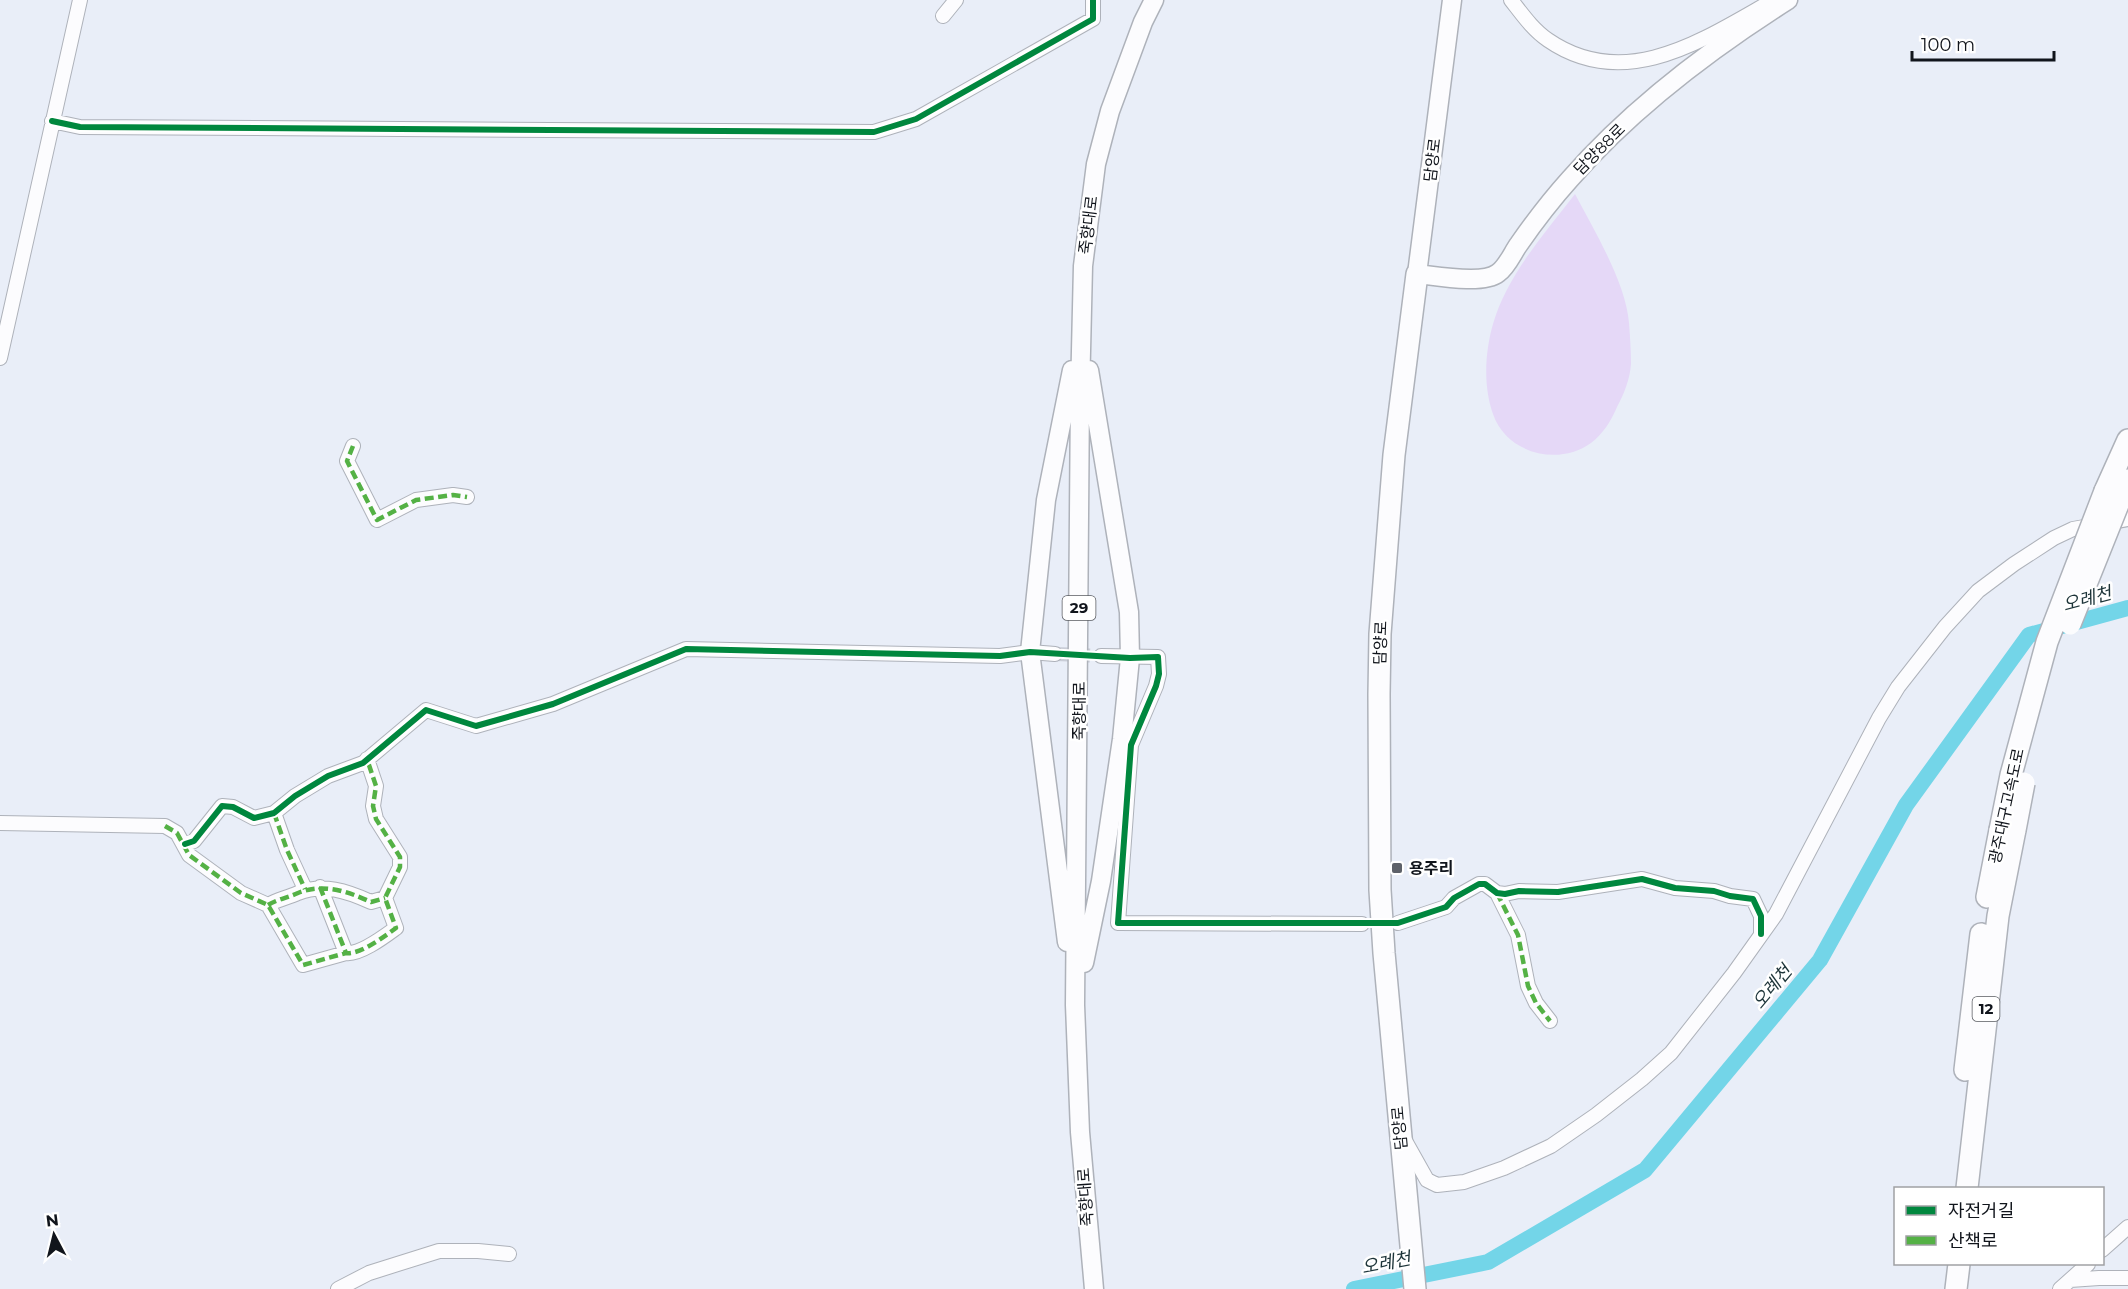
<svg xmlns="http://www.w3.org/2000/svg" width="2128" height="1289" viewBox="0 0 2128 1289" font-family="Montserrat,'Noto Sans KR',sans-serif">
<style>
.green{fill:#e5d8f7}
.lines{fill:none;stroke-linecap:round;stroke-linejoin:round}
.river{stroke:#73d5e8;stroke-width:16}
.minor-tunnel{stroke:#c9cdd7;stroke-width:14;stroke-dasharray:14 7;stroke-linecap:butt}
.minor-casing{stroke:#aeb2ba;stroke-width:16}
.major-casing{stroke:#aeb2ba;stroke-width:21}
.highway-casing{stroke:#aeb2ba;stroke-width:24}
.minor{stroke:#fcfcfe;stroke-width:14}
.major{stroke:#fcfcfe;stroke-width:18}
.highway{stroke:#fcfcfe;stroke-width:21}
.highway-bridge-casing{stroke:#aeb2ba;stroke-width:24;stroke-linecap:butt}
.highway-bridge{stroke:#fcfcfe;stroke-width:21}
.quiet{stroke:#54b145;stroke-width:4.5;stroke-dasharray:9 4.5;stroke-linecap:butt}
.cycleway-casing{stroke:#fff;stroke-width:10}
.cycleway{stroke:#00873e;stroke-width:6}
.poi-dot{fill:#5d6169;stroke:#fff;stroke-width:2}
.labels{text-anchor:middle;stroke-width:5;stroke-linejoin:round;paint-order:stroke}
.shield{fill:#fff;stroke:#585b60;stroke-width:1.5}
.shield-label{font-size:15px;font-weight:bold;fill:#11151c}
.street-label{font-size:16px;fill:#11151c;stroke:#fff}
.poi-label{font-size:16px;font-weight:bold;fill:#11151c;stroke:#fff;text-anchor:start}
.water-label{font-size:18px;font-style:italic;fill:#1d3439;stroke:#fff}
</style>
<rect width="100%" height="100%" fill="#e9eef8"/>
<path class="green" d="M1575 194C1594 230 1626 283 1629 323 1630 336 1631 351 1631 364 1630 379 1624 394 1617 407 1611 421 1603 434 1591 443 1558 467 1506 453 1493 414 1483 386 1485 352 1493 324 1507 275 1545 233 1575 194Z"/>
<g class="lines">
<path class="river" d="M1354 1289 1488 1262 1645 1170 1820 960 1906 805 2029 635 2128 608"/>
<path class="minor-tunnel" d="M1055 654 1101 656"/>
<defs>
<path id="minor" d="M1511 0C1522 14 1533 30 1548 40 1625 93 1703 40 1772 1
M943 16 956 0
M52 121 80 127 874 132 916 119 1093 19V0
M0 358 80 0
M353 446 347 461 377 520 416 500 453 495 467 497
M1101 656 1158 657 1159 674 1156 686 1131 745 1118 923 1362 924
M274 813 287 850 305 889
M0 823 165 826 177 833 189 855 241 893 268 905 303 965 346 953C360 955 385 936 396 928L385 898 400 867V857L376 819 373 806 376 786 367 759
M185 844 194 841 222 806 233 807 254 818 274 813 295 796 328 776 363 763 426 710 476 726 553 704 686 649 1000 656 1030 652 1055 654
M320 887 346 953
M1497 893 1518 935 1528 986 1536 1003 1550 1021
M268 905C278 899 287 898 298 893 323 883 347 891 371 902L385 898
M1398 923 1446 907 1454 898 1479 884H1485L1497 893 1505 894 1519 891 1558 892 1642 879 1675 888 1714 891 1730 896 1753 899 1761 916V934
M1404 1139 1427 1180 1437 1185 1464 1182 1504 1168 1551 1146 1596 1115 1642 1079 1671 1053 1734 973 1776 914 1879 718 1898 687 1945 627 1978 591 2014 564 2054 538 2073 529 2128 519
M2102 1250 2128 1227
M2070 1280 2099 1278H2128
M338 1289 369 1273 439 1251H478L509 1254
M2060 1289 2088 1264"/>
<path id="major" d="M1452 0 1417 274C1436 276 1483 285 1498 273 1507 267 1513 252 1519 244 1535 221 1552 199 1570 179 1632 108 1709 50 1788 0
M1067 942 1030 652 1046 500 1072 370
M1084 963 1101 881 1122 739 1130 658 1129 612 1089 370
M1094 1289 1080 1132 1075 1005 1080 393 1083 266 1096 164 1110 111 1143 22 1154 0"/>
<path id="highway" d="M2105 491 2128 440
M2119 502 2128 480
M1987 897 2000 830
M1965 1070 1981 934
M1967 1188 1998 916 2015 830
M1415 1289 1384 953 1380 890 1379 694 1380 634 1394 455 1417 274
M1956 1289 1959 1264"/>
</defs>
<use href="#minor" class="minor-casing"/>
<use href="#major" class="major-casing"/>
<use href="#highway" class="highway-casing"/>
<use href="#minor" class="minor"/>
<use href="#major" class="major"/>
<use href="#highway" class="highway"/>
<defs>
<path id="highway-bridge" d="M2070 624 2119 502
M2000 830 2011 775 2047 642 2105 491
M2015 830 2024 783"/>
</defs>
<use href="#highway-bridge" class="highway-bridge-casing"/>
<use href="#highway-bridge" class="highway-bridge"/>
<path class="quiet" d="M353 446 347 461 377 520 416 500 453 495 467 497
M274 813 287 850 305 889
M165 826 177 833 189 855 241 893 268 905 303 965 346 953C360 955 385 936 396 928L385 898 400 867V857L376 819 373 806 376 786 367 759
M320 887 346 953
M1497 893 1518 935 1528 986 1536 1003 1550 1021
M268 905C278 899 287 898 298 893 323 883 347 891 371 902L385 898"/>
<defs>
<path id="cycleway" d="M52 121 80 127 874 132 916 119 1093 19V0
M185 844 194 841 222 806 233 807 254 818 274 813 295 796 328 776 363 763 426 710 476 726 553 704 686 649 1000 656 1030 652 1130 658 1158 657 1159 674 1156 686 1131 745 1118 923H1398L1446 907 1454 898 1479 884H1485L1497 893 1505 894 1519 891 1558 892 1642 879 1675 888 1714 891 1730 896 1753 899 1761 916V934"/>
</defs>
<use href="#cycleway" class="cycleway-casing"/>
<use href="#cycleway" class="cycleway"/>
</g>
<rect class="poi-dot" x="1391" y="862" width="12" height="12" rx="3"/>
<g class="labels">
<g class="shield">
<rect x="1062.5" y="596" width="33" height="24" rx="4.5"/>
<rect x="1972.5" y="997" width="27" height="24" rx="4.5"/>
</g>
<g class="shield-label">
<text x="1079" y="613">29</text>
<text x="1986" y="1014">12</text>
</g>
<g class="street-label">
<text transform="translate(1599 149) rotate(-45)" y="6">담양88로</text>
<text transform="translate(1432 160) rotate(-83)" y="6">담양로</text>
<text transform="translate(1088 225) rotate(-83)" y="6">죽향대로</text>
<text transform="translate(1380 643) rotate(-88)" y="6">담양로</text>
<text transform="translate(1079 711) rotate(-90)" y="6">죽향대로</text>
<text transform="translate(2006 806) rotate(-78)" y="6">광주대구고속도로</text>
<text transform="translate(1399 1128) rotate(-95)" y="6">담양로</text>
<text transform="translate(1085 1197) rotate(-94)" y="6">죽향대로</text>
</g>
<g class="poi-label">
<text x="1409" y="874">용주리</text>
</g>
<g class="water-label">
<text transform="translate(2087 599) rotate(-15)" y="6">오례천</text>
<text transform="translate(1772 987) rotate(-50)" y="6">오례천</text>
<text transform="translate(1386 1263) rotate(-11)" y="6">오례천</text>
</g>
</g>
<rect x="1894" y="1187" width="210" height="78" fill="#ffffff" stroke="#a0a1a4" stroke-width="1.5"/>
<rect x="1906" y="1206" width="30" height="9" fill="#00873e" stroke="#a0a1a4" stroke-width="1.5"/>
<text x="1948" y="1217" font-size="18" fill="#11151c">자전거길</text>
<rect x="1906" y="1236" width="30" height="9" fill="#54b145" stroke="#a0a1a4" stroke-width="1.5"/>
<text x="1948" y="1247" font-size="18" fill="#11151c">산책로</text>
<g transform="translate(54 1235) rotate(353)" stroke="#ffffff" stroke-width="4.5" paint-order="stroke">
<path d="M0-4.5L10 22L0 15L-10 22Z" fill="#11151c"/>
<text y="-9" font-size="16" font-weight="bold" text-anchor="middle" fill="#11151c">N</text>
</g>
<path d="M1912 51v9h142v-9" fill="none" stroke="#11151c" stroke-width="3"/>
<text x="1921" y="51" font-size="18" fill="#11151c" stroke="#ffffff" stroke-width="4.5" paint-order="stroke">100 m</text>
</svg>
